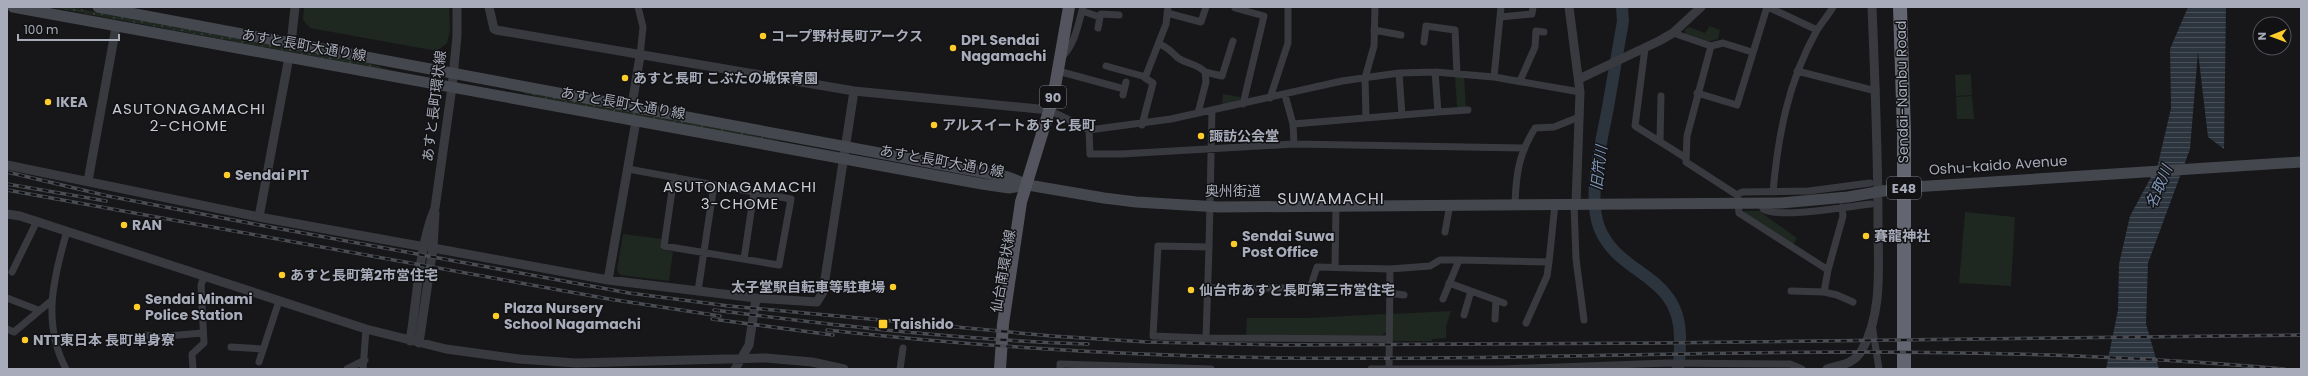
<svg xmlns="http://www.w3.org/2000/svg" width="2308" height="376" viewBox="0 0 2308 376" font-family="Poppins,'Noto Sans JP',sans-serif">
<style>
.grass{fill:url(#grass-dots)}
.park{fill:#1e2720}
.water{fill:url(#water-rules)}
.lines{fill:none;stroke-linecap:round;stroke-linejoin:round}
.river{stroke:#2c343e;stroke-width:12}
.minor{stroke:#393a40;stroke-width:7}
.tertiary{stroke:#393a40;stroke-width:9}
.secondary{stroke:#45474e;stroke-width:11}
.primary{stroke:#53545d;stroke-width:12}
.motorway{stroke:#636570;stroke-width:14}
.rail-casing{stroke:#4a4c53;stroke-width:3.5}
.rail{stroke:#121214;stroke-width:2;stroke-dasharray:6;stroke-linecap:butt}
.secondary-bridge{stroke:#45474e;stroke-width:11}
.poi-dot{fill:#fecd2a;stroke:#121214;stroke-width:1.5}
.labels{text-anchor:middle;stroke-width:3;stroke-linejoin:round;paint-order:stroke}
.shield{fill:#121214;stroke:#7b7e88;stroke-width:1}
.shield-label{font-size:13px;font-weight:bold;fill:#a8acba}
.poi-label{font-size:14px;font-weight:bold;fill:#a8acba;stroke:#121214;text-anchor:start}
.street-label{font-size:14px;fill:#a8acba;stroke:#121214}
.neighbourhood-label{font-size:15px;letter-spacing:1px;fill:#c9cbd5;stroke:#121214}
.water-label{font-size:15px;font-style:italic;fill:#7d95b7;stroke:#121214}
.quarter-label{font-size:16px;letter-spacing:1px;fill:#c9cbd5;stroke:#121214}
</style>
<defs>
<pattern id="grass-dots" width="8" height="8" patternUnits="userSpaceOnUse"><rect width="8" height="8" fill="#1e2720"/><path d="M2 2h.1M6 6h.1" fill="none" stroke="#3c443e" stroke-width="1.8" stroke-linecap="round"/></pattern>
<pattern id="water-rules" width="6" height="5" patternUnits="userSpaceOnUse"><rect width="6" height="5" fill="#2c343e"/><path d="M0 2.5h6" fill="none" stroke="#484f58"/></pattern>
</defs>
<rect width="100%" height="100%" fill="#171719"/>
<path class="grass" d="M51 7H69L362 61 392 71Z
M525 91 778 140V142L538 97 524 93Z"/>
<path class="park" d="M304 7H449L450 31 447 43 437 51 310 28 303 20Z
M1710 26 1720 30 1718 39 1707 42 1686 34 1684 30 1689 27 1705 33Z
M1971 74 1972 95 1956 96 1955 75Z
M1455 76 1464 77 1466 107H1457Z
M1223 94 1240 97V101L1222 105Z
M1972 96 1974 119H1957L1956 97Z
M1742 211H1759L1797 238 1793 245Z
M1965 212 2015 217 2011 286 1959 283Z
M623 234 662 239 661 249 673 252 669 281 620 275 617 270Z
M1451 311 1446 326V338L1432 339V341H1392V314Z
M1386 314V332L1382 335 1246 336 1247 318H1308Z"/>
<path class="water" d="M2188 7H2226L2224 149 2208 137 2198 52 2190 149 2148 263 2146 324 2159 369H2106L2118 310 2119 264 2130 216 2158 164 2171 108 2170 49Z"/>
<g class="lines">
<path class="river" d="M1622 7 1623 21C1618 49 1613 78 1608 107 1602 141 1587 194 1599 227 1618 277 1681 273 1680 339 1680 349 1680 359 1678 369"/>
<path class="minor" d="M638 7 643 27 640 56
M1768 7 1817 30
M1235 8 1264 16 1243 104
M1082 11 1100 17 1101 14 1119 15
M1167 13 1201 22 1206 7
M1500 17 1532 14 1533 7
M1098 28 1100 17
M1374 30 1401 35
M1673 33 1711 46 1687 136 1686 162 1737 195 1739 213 1828 270 1843 216 1842 207
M1424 42 1426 26 1455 30 1457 74
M1159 44C1168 47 1170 51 1177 57 1185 64 1197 63 1205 72L1206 82 1198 113
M1711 46 1723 43 1752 52
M1645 48 1635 126 1686 158
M1061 58C1075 45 1078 25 1083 7
M1106 66 1146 77
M1058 71 1124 89
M1797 71 1876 91
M1205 72 1222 76 1233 41
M1399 73 1402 115
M1494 77 1501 7
M1520 81 1535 47 1536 31 1544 32
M1697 93 1737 105 1767 7
M1123 95 1126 82
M1270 98 1288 43V7
M1049 110 1089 130 1171 119 1342 81 1399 73 1435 72 1494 77 1580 92
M1438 112 1468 110
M1366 117 1365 78 1374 46 1375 7
M1293 124 1438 112 1435 72
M1142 125 1153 83 1145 78 1166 24 1168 7
M1089 130 1090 154H1121L1294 144 1293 124 1285 95
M1660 141 1661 96
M1294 144 1523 148
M628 169 791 199 779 265 664 246 674 177
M1773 192C1778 136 1788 82 1816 32 1821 23 1828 16 1833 7
M1737 195 1742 192 1809 191 1870 183
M1763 203V209C1778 219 1850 206 1871 204
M1515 204C1516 173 1519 154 1535 128L1554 127 1579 117
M1574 204 1576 259 1584 320
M1445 232 1450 204
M1209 247 1206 338 1153 336 1158 246 1209 247 1212 110
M744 259 754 192
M1335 267 1336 206
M12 272 37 221
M1449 283 1504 303
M1208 288H1310L1317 267 1390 269 1430 266 1440 260H1459L1549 262 1555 204
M698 291 714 185
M1791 291 1824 292 1828 270
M1824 292 1837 295 1853 302
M1389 293 1404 295
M7 298 38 310
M1443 299 1459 260
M1464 315 1471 291
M1495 319 1496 301
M1526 323 1547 276 1549 262
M1872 324 1879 369
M7 329 14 332 51 301
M146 335 155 337 203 333
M1206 338 1389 339
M231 347 263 349
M259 362 279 301
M66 369C42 323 53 279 67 231
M193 369 192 354 204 343 201 285 204 277
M347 369 365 360
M363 369 366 329
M900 369 903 348
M1060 369V364L1211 369
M1371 369H1501L1668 363 1790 364 1802 369
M1389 369 1390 269"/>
<path class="tertiary" d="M489 7 494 29 496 30 854 91 1049 110
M1569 7 1580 92 1576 204
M291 44 295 7
M1579 79 1659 41 1673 33 1701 7
M632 105 640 56
M7 165 259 217 425 247
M88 181 116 27
M7 214 20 216 366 329 446 349 519 359 576 363 766 358 812 362 844 369
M259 217 289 57
M433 248 608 280 756 298 817 302 823 292 854 91
M608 280 636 121
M410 341C417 301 419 245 435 208L452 87 457 36V7
M419 343 433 248 435 213
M735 369 749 345 756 298
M1827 369C1841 365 1854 364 1862 350 1883 313 1878 265 1878 225 1878 152 1875 80 1872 7"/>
<path class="secondary" d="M13 7 982 184 1009 188 1027 185
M98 7 1008 177 1028 185 1104 198 1136 202 1219 207 1781 203 1848 197 1883 191
M1913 187 2301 162"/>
<path class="primary" d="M1000 369 1003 324 1021 202 1053 98 1069 7"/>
<path class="motorway" d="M1900 7 1904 133V369"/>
<defs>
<path id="rail" d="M7 172 108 196 254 224 629 293 729 306 1052 336 1147 342 1284 345 1659 343 2301 335
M7 184 106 201
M7 190 609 299 720 316
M714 310C838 326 963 340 1088 344
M712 319 833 335
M827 330C980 347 1133 356 1288 358 1439 360 1591 355 1742 353 1923 350 2104 353 2284 369"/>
</defs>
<use href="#rail" class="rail-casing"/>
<use href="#rail" class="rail"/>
<path class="secondary-bridge" d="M1883 191 1913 187"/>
</g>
<g class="poi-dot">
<circle cx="763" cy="36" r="4"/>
<circle cx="953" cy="48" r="4"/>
<circle cx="625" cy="78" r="4"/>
<circle cx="48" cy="102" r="4"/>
<circle cx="934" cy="125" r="4"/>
<circle cx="1201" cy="136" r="4"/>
<circle cx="227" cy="175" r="4"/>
<circle cx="124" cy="225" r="4"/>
<circle cx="1866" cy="236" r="4"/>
<circle cx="1234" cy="244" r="4"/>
<circle cx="282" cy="275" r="4"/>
<circle cx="893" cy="287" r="4"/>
<circle cx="1191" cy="290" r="4"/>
<circle cx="137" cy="307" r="4"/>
<circle cx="496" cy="316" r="4"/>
<rect x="878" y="319" width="10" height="10" rx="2"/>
<circle cx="25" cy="340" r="4"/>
</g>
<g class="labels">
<g class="shield">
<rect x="1040" y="86" width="26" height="22" rx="3"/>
<rect x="1887" y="177" width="34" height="22" rx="3"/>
</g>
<g class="shield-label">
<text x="1053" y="102">90</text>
<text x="1904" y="193">E48</text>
</g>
<g class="poi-label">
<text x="771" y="41">コープ野村長町アークス</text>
<text x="961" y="45">DPL Sendai<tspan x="961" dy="16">Nagamachi</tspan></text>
<text x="633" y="83">あすと長町 こぶたの城保育園</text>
<text x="56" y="107">IKEA</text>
<text x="942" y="130">アルスイートあすと長町</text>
<text x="1209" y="141">諏訪公会堂</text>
<text x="235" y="180">Sendai PIT</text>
<text x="132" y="230">RAN</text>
<text x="1242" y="241">Sendai Suwa<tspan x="1242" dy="16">Post Office</tspan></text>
<text x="1874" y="241">賽龍神社</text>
<text x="290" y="280">あすと長町第2市営住宅</text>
<text x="885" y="292" text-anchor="end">太子堂駅自転車等駐車場</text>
<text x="1199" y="295">仙台市あすと長町第三市営住宅</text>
<text x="145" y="304">Sendai Minami<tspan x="145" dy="16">Police Station</tspan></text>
<text x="504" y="313">Plaza Nursery<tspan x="504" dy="16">School Nagamachi</tspan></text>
<text x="892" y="329">Taishido</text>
<text x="33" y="345">NTT東日本 長町単身寮</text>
</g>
<g class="street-label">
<text transform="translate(304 45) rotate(10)" y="5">あすと長町大通り線</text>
<text transform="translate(1902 92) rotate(-91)" y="5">Sendai-Nanbu Road</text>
<text transform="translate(623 103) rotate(10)" y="5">あすと長町大通り線</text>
<text transform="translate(434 106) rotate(-83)" y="5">あすと長町環状線</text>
<text transform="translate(942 161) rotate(10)" y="5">あすと長町大通り線</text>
<text transform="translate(1998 165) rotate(-4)" y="5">Oshu-kaido Avenue</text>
<text x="1233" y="196">奥州街道</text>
<text transform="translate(1003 271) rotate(-80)" y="5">仙台南環状線</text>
</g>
<g class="neighbourhood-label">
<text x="189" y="114">ASUTONAGAMACHI<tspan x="189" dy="17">2-CHOME</tspan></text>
<text x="740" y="192">ASUTONAGAMACHI<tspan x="740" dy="17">3-CHOME</tspan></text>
</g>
<g class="water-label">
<text transform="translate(1599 168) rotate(-83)" y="5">旧笊川</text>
<text transform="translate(2159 187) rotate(-67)" y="5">名取川</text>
</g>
<g class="quarter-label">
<text x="1331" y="204">SUWAMACHI</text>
</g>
</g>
<rect width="2308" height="376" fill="none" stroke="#a8acba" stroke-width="16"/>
<g transform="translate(2272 36) rotate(269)"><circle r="19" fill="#121214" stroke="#4e5056"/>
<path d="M0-3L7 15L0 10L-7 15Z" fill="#fecd2a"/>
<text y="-6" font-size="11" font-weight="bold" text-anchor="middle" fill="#a8acba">N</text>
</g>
<path d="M18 34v6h101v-6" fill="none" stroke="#a8acba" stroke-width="2"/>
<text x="24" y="34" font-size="12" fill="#a8acba" stroke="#121214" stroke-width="3" paint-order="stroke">100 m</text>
</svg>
